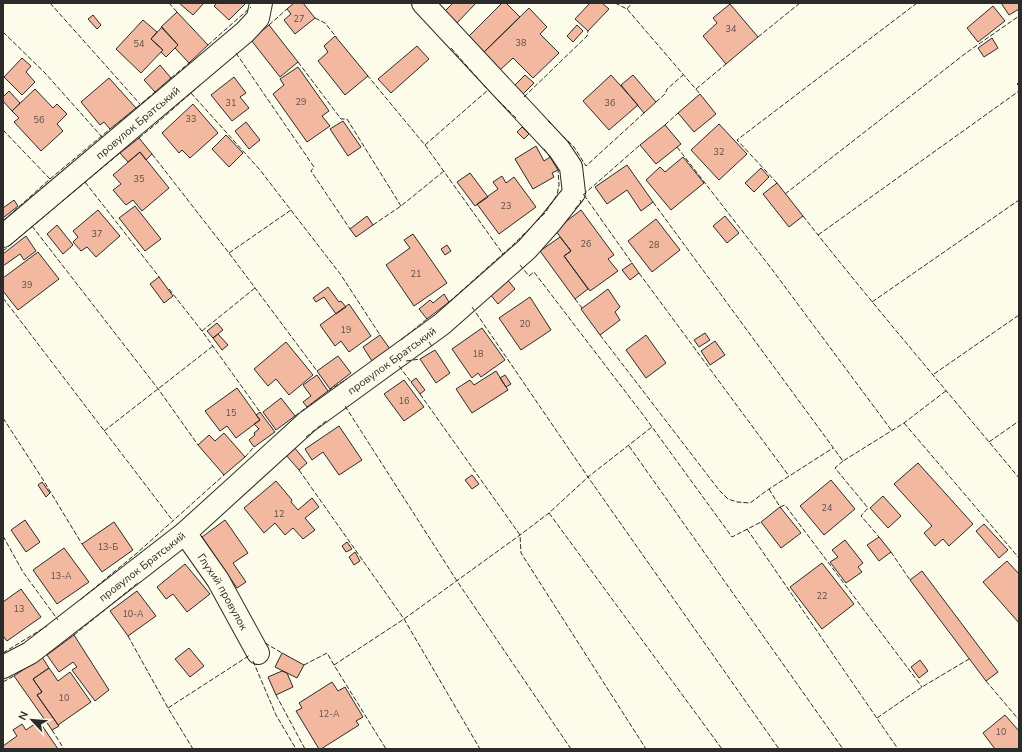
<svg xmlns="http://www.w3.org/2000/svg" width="1022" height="752" viewBox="0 0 1022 752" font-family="'Nunito Sans',sans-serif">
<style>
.building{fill:#f2b8a0;stroke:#2b2b2b}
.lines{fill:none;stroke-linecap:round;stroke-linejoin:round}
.minor-casing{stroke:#2b2b2b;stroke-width:24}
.minor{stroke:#fdfbea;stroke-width:22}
.fence{stroke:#2b2b2b;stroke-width:1;stroke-dasharray:5 2;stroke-linecap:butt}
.labels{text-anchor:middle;stroke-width:3;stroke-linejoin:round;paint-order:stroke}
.number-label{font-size:9px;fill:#5d4e48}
.street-label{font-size:11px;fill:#2b2b2b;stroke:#fdfbea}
</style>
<rect width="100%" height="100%" fill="#fdfbea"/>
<path class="building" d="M179 3H204L193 15Z
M217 3H246L229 20 214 6Z
M294 3H303L315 18 295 34 284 20 291 14 287 9Z
M453 3H476L456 24 444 12Z
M502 3H506L520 17 483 53 468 37Z
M590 3H602L609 9 588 31 575 19Z
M1001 3H1019V9L1009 15Z
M730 4 758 37 726 64 703 36 717 23 713 18Z
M993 6 1005 21 978 42 967 28Z
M529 8 547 27 540 34 559 53 533 78 513 58 500 70 483 53Z
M177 12 208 45 189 63 175 48 178 45 161 27Z
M93 15 101 25 97 29 88 19Z
M143 20 157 32 151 39 163 50 141 73 116 49Z
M269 25 298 62 280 77 251 40Z
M577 25 583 31 573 42 567 36Z
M162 27 178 45 166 57 161 52 163 50 151 39Z
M335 36 368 76 345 95 318 61 328 52 324 46Z
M992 38 998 48 984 57 978 48Z
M417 46 429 59 391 93 378 79Z
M22 58 31 66 26 72 35 82 22 95 4 77Z
M160 65 171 78 155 92 144 80Z
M298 67 329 111 322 116 330 126 307 142 273 94 284 85 280 79Z
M525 75 534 83 523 94 515 85Z
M611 75 638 105 609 130 583 101Z
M633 75 656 102 644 113 621 85Z
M234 77 246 93 240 97 249 108 232 121 211 95Z
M109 78 136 108 110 129 104 122 100 125 81 102Z
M35 89 53 108 57 104 67 114 57 124 63 131 41 151 14 122 19 118 12 111Z
M9 91 20 103 12 111 3 101V97Z
M700 94 716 114 694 132 678 113Z
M193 104 218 133 190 158 182 150 179 153 162 133Z
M343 121 361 147 348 156 330 129Z
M246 122 260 140 249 149 235 131Z
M719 124 747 154 719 180 691 150Z
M665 125 681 144 656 164 640 145Z
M522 127 529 134 524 139 517 132Z
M226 135 243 153 229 167 212 149Z
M139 138 152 154 146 160 140 152 128 162 120 153Z
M536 146 544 161 550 157 558 170 552 173 554 177 533 189 515 159Z
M140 152 169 188 142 211 133 200 126 205 113 190 121 184 113 175Z
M683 157 704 183 671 210 646 180 660 167 665 172Z
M627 165 653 202 641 211 627 190 607 204 595 187Z
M761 168 769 177 754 192 745 183Z
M470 173 488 197 475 206 457 182Z
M502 176 506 183 514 177 536 207 499 234 477 204 498 189 493 182Z
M777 183 803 216 789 227 763 194Z
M14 200 18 206 3 218V208Z
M135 206 161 239 145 251 119 218Z
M98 210 120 236 96 257 87 247 81 251 73 242 78 237 73 231Z
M581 210 614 255 608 259 618 271 590 291 564 256 571 251 555 230Z
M367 216 373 225 356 237 350 229Z
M725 216 739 233 727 243 713 226Z
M656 219 680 250 652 272 628 241Z
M57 225 73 245 63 254 47 234Z
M413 234 447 283 414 306 386 265 410 248 404 240Z
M26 236 36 251 24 260 20 254 3 266V254Z
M560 237 571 251 564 256 588 289 575 299 540 251Z
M447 245 451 251 445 255 441 249Z
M38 252 59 279 18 310 3 291V278Z
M632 263 639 273 630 280 622 270Z
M159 277 173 296 164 303 150 284Z
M506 278 515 289 498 304 489 293Z
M328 287 339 302 341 301 346 307 336 314 324 297 316 302 313 298Z
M608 289 620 307 615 312 620 320 600 335 581 309Z
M444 294 449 302 427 319 419 309 430 300 433 303Z
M530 297 551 330 521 350 499 318Z
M349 304 371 336 349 352 341 341 335 346 320 325Z
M217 323 223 330 213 338 207 331Z
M482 328 505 360 481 377 478 373 472 378 452 349Z
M705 333 710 340 699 347 694 340Z
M218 334 228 345 222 350 213 338Z
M380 335 390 349 372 361 363 347Z
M646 335 666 363 646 378 626 350Z
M715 341 725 355 710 365 701 351Z
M286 342 313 375 289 395 276 379 268 386 254 369Z
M435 350 450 373 436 383 420 359Z
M338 356 351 373 330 389 317 371Z
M496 371 508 390 472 413 456 389 470 380 474 385Z
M317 375 328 391 307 407 303 402 311 396 303 385Z
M505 375 511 384 506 387 500 378Z
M416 378 425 390 420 394 411 382Z
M404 380 424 407 404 421 384 394Z
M237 388 260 420 236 438 227 426 220 431 205 411Z
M281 398 295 416 276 430 263 412Z
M260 412 275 432 254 447 249 440 255 435 254 433 259 429 254 424 260 420 256 415Z
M339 426 362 460 339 475 323 452 312 460 305 449Z
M224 433 245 457 224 475 198 445 209 435 215 441Z
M294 447 307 463 299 470 285 454Z
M918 463 973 524 949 546 943 539 935 546 924 533 932 526 894 484Z
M472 475 479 484 472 489 465 480Z
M831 480 855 509 824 535 800 506Z
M276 481 292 500 291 502 298 510 312 498 319 507 305 518 315 530 303 539 293 528 285 535 275 523 264 533 244 508Z
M42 482 50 493 46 497 38 485Z
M883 496 901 516 888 528 870 508Z
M780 507 801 533 781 548 761 522Z
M25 520 40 542 26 552 11 530Z
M225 520 248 553 233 563 246 582 237 588 202 537Z
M114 522 133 550 102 572 82 544Z
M984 524 1008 550 999 558 976 531Z
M879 537 891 552 879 561 867 545Z
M845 540 863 563 858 567 862 572 846 583 830 562 838 557 832 550Z
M347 542 352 549 346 552 342 546Z
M64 548 89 582 57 604 33 570Z
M355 552 360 561 354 565 349 557Z
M1007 561 1019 574V623L983 582Z
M822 563 854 604 822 629 790 587Z
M185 564 210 594 187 612 173 594 166 599 157 587Z
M922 571 998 672 986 681 910 580Z
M21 589 41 617 7 641 3 636V602Z
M137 591 156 616 128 636 110 611Z
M74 635 109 690 95 701 72 670 77 667 73 662 59 672 47 655Z
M189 648 204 666 190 677 175 659Z
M282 653 304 665 297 678 275 667Z
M42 657 49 668 33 679 42 692 37 695 59 726 52 730 14 676Z
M920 660 928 671 919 678 911 667Z
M49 668 58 681 70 672 91 702 58 725 37 695 42 692 33 679Z
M282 671 287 673 293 687 276 695 268 677Z
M332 682 338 691 345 687 363 717 356 721 359 725 321 749H319L296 711 302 708 299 703Z
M1005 715 1019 731V749H995L983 733Z
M39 721 58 749H3V746L17 736 13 730 22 724 26 730Z"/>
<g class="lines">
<defs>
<g id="minor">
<path id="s1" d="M3 236 245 32 258 18 261 3"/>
<path id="s2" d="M185 533 218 580 258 653"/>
<path id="s3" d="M3 667 30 653 185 533 307 422 442 324 527 249 551 222 574 193 571 167 559 149 423 3"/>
</g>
</defs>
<use href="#minor" class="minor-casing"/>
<use href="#minor" class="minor"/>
<path class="fence" d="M50 3 140 104
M169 3 177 12
M615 3 627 9 700 94
M627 9 632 3
M315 18 325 23 337 38
M269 25 287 9
M3 32 45 73 102 137
M758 37 800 3
M208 45 251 7
M451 48 488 90 516 118
M236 53 314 167 311 171 350 229
M298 62 341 119H347L401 206
M367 75 425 145 503 254
M171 78 189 63
M1019 83 1017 84 1019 86
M696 89 726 64
M191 93 260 170 341 275 380 335
M524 97 587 36 588 31
M656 102 665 94 667 89 683 75
M136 108 155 92
M548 121 574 147 586 166 644 113
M665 125 678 113
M3 130 50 179
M139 138 156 124 200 85
M425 145 488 90
M677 147 771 268 892 431
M544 149 550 157
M152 154 229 253 317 371
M85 182 160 278
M777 183 737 140 917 3
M785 194 966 53 1019 16
M583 195 640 145
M584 195 632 263
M653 202 843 461 904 423 947 390
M575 209 581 202 580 200
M803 216C873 305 947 391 1019 478
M3 221 50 179 110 129
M373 225 401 206 444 171
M32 226 159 390 198 445
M818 235 1019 91
M3 251 120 153
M229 253 291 210
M520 265 529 276 534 272 644 416 732 537 761 522
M639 273 789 476
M169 289 202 331 260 412
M3 298 173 521
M575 299 582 308
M449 302 513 245 545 213 557 195 559 185 558 170
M872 302 1019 200
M472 307 588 477 779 749
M202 331 255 288
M600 335 719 490 728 499 737 502 750 503 769 489 833 448
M401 340 427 319
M429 342 433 348
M406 361 420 359
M399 366 411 382
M934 374 1019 315
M328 391 347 379
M420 394 520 535 521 553 646 749
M345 406 457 581 571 749
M295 416 307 407
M3 418 42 478 82 544
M904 423 1019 558
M104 431 213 346
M306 437 326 421
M989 442 1019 421
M629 446 843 749
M245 457 254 447
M843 461 835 468 868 508 861 516 879 537
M299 470 404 619 480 749
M769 489 780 507 785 505 922 687
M549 513 722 749
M747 529 898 749
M3 536 23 572 58 620
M891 552 910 580
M80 600 137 553 224 475
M74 635 139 582
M128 636 168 708 193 749
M265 643 282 653
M3 653 47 626
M253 661 276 715 296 749
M304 665 327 653 334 665 386 749
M334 665 404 619 520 535 549 513 588 477 652 427
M986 681 1019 720
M3 682 14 676
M276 695 305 749
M168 708 250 655
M877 718 922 687 969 659
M52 730 64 749"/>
</g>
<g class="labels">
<g class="number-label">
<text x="299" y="22">27</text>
<text x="731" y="32">34</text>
<text x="521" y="46">38</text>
<text x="139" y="47">54</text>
<text x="301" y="105">29</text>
<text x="231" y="106">31</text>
<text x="610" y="106">36</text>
<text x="191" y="122">33</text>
<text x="39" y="123">56</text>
<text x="719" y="155">32</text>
<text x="139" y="182">35</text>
<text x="506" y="209">23</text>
<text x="97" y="237">37</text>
<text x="586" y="247">26</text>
<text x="654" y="248">28</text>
<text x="416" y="277">21</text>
<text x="27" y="288">39</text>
<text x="525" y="327">20</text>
<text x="346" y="333">19</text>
<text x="478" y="357">18</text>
<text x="404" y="404">16</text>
<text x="231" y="416">15</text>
<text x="827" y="511">24</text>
<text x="279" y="517">12</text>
<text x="108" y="550">13-Б</text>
<text x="61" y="579">13-А</text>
<text x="822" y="599">22</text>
<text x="19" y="612">13</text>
<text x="133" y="617">10-А</text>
<text x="64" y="701">10</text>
<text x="329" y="717">12-А</text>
<text x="1001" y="735">10</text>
</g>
<g class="street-label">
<text dy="4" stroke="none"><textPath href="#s1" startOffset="176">провулок Братський</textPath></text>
<text dy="4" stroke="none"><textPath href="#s3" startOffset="496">провулок Братський</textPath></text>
<text dy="4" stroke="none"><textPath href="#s3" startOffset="172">провулок Братський</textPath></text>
<text dy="4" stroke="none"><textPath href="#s2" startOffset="70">Глухий провулок</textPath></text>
</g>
</g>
<rect width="1022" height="752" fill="none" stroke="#2b2b2b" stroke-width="8"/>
<g transform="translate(32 720) rotate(296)" stroke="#fdfbea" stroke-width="3" paint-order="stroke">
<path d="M0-3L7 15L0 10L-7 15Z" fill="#2b2b2b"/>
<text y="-6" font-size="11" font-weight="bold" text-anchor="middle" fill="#2b2b2b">N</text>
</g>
</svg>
